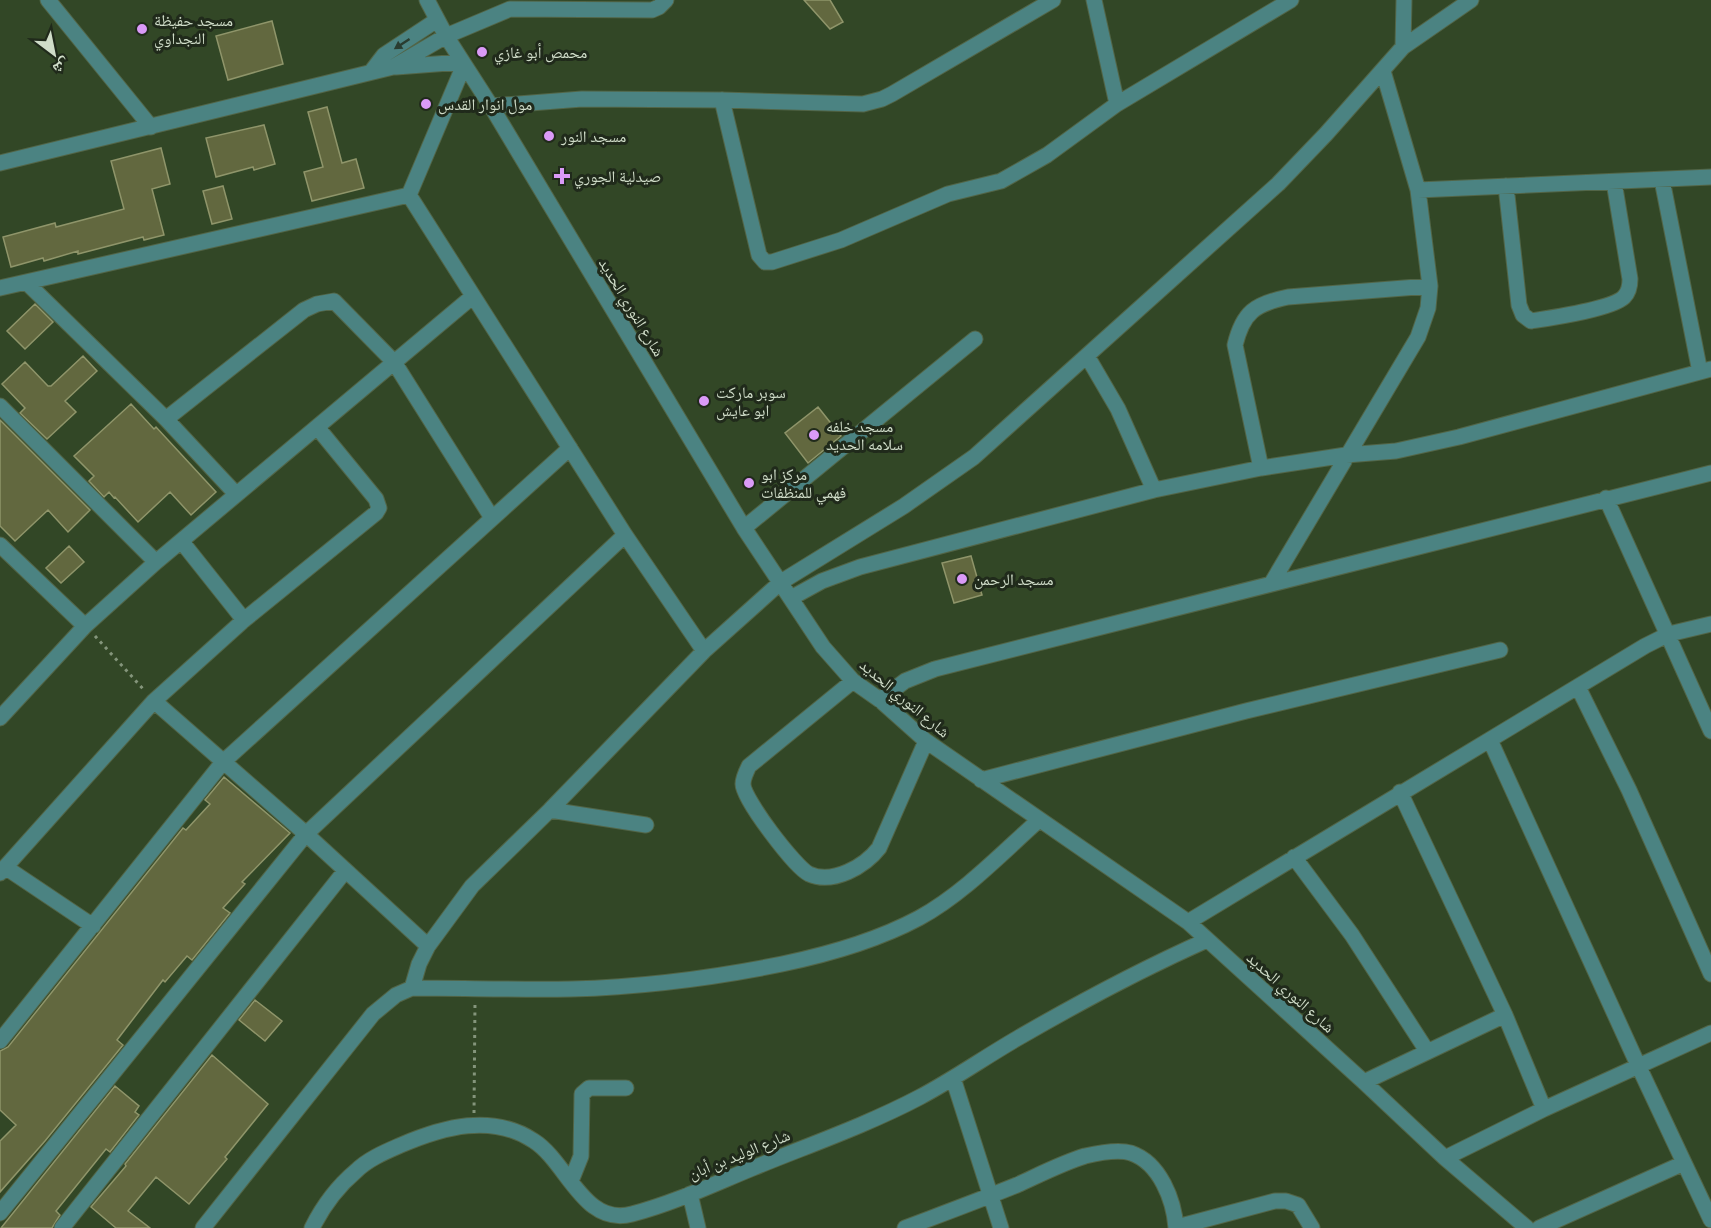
<svg xmlns="http://www.w3.org/2000/svg" width="1711" height="1228" viewBox="0 0 1711 1228" font-family="Cabin,'Noto Naskh Arabic',sans-serif">
<style>
.building{fill:#62683f;stroke:#8f956a;stroke-width:1.5}
.lines{fill:none;stroke-linecap:round;stroke-linejoin:round}
.minor-casing{stroke:#526547;stroke-width:17}
.path{stroke:#84957b;stroke-width:3;stroke-dasharray:3 4.5;stroke-linecap:butt}
.minor{stroke:#4b8382;stroke-width:15}
.oneway{fill:#293c30}
.poi-dot{fill:#da9af7;stroke:#202a1b;stroke-width:2}
.labels{text-anchor:middle;stroke-width:6;stroke-linejoin:round;paint-order:stroke}
.poi-label{font-size:16px;fill:#d0ddc9;stroke:#202a1b;text-anchor:start}
.street-label{font-size:16px;fill:#d0ddc9;stroke:#202a1b}
</style>
<rect width="100%" height="100%" fill="#324726"/>
<path class="building" d="M804 0H830L843 22 830 29Z
M272 21 283 64 228 80 216 36Z
M327 107 342 163 356 159 364 188 312 201 304 172 323 167 308 112Z
M264 125 275 164 254 170 253 167 216 177 206 138Z
M161 148 170 184 152 189 164 235 144 240 143 237 78 254V251L44 261 43 258 11 267 3 237 55 223 56 227 124 209 111 161Z
M223 186 232 219 212 224 203 191Z
M35 304 53 322 25 349 7 331Z
M83 356 97 371 65 401 76 412 47 439 20 413 25 408 2 384 25 362 48 386H51Z
M131 404 154 429 156 427 216 492 191 515 170 492 138 522 115 497 114 498 109 492 104 497 89 481 94 476 74 456Z
M818 407 841 436 808 463 785 433Z
M0 420 90 510 68 532 48 510 15 541 0 526Z
M69 546 84 562 61 583 46 568Z
M971 556 982 595 954 603 942 563Z
M224 777 290 833 242 882 245 884 223 908 230 913 192 960 187 956 165 982 163 980 117 1040 123 1045 45 1141 0 1192V1141L16 1125 0 1110V1051L8 1047 183 828 186 830 210 804 205 800Z
M255 1000 282 1021 265 1041 239 1020Z
M212 1055 268 1104 225 1157 227 1159 189 1204 156 1177 128 1211 150 1228H116L91 1207 126 1166 125 1164Z
M115 1086 139 1106 135 1112 139 1115 110 1152 106 1149 56 1211 60 1215 52 1228H1Z"/>
<g class="lines">
<defs>
<path id="minor" d="M48 0 151 127
M427 0 446 36 491 106 744 528 823 647 853 681 880 700 926 741 1188 922 1364 1082 1445 1158 1527 1228
M1094 0 1117 104
M1403 47 1404 0
M464 65 409 195 625 535 704 651
M396 67 462 62
M371 72 384 55 437 20
M722 100 759 255 765 262H772L841 240 948 194 1001 181 1047 155 1117 104 1291 0
M491 106 582 99 722 100 863 104 882 99 892 94 1053 0
M0 163 393 67 446 36 510 9 652 10 659 7 666 0
M1662 180 1700 372
M1506 186 1519 305 1523 315 1531 321C1550 318 1612 309 1624 297 1629 292 1630 285 1630 279L1614 182
M1418 190 1711 177
M27 283 166 419 236 494
M0 288 409 195
M1087 356 1118 409 1154 490
M0 406 156 562
M166 419 304 310 317 304 334 301 394 362 492 518
M1261 468 1235 345C1243 312 1255 304 1288 297L1430 286
M1606 498 1711 731
M744 528 975 339
M182 542 244 620
M0 545 85 626
M1271 584 1418 337 1428 308 1430 286 1418 190 1383 71
M791 598 822 581 860 567 1154 490 1261 468 1346 455 1396 451 1459 437 1711 369
M853 681 749 766C746 772 743 778 743 784 743 799 795 867 809 874 833 885 865 866 879 848L926 741
M1578 687 1629 790 1711 974
M880 700 905 681 935 669 1711 473
M154 701 306 834 428 946
M0 718 85 626 156 562 472 297
M1490 740 1638 1065 1711 1220
M981 780 1246 711 1500 650
M1400 792 1505 1015 1544 1109
M550 810 646 825
M1294 857 1352 935 1427 1051
M5 867 93 926
M0 873 154 701 244 620 376 513 379 508 376 499 317 427
M1188 922 1645 646 1669 634 1711 624
M412 988 419 964 428 946 472 886 550 810 704 651 781 582 904 506 974 457 1278 184 1326 134 1403 47 1471 0
M0 1041 223 762 570 448
M953 1078 1001 1228
M1364 1082 1505 1015
M1445 1158 1544 1109 1711 1033
M571 1181 581 1156 582 1094 589 1088H626
M690 1194 698 1228
M0 1213 306 834 625 535
M1177 1227 1275 1201H1286L1298 1205 1312 1228
M62 1228 345 871
M203 1228 373 1014 396 995 412 988C464 988 518 990 571 989 641 987 713 978 782 964 830 954 876 941 919 918 963 894 1002 853 1039 820
M312 1228C323 1206 337 1187 356 1171 368 1159 385 1152 401 1145 443 1127 492 1113 534 1141 567 1162 584 1227 632 1214 674 1203 714 1184 753 1168 809 1145 867 1125 920 1097 954 1079 985 1057 1018 1038 1080 1002 1142 969 1207 940
M905 1228C942 1214 980 1200 1017 1185 1039 1175 1062 1163 1085 1156 1098 1153 1118 1149 1131 1153 1160 1163 1174 1200 1176 1228
M1539 1228 1684 1163"/>
</defs>
<use href="#minor" class="minor-casing"/>
<path class="path" d="M95 636 145 691
M474 1113 475 1002"/>
<use href="#minor" class="minor"/>
</g>
<defs><path id="oneway-solid" d="M-6-.8H1V-3.2L6.5 0L1 3.2V.8H-6Z" transform="scale(1.5)"/></defs>
<use class="oneway" href="#oneway-solid" transform="translate(402 44) rotate(147)"/>
<g class="poi-dot">
<circle cx="142" cy="29" r="6"/>
<circle cx="482" cy="52" r="6"/>
<circle cx="426" cy="104" r="6"/>
<circle cx="549" cy="136" r="6"/>
<path d="M559 167h6v6h6v6h-6v6h-6v-6h-6v-6h6z"/>
<circle cx="704" cy="401" r="6"/>
<circle cx="814" cy="435" r="6"/>
<circle cx="749" cy="483" r="6"/>
<circle cx="962" cy="579" r="6"/>
</g>
<g class="labels">
<g class="poi-label">
<text x="154" y="26">مسجد حفيظة<tspan x="154" dy="18">النجداوي</tspan></text>
<text x="494" y="58">محمص أبو غازي</text>
<text x="438" y="110">مول انوار القدس</text>
<text x="561" y="142">مسجد النور</text>
<text x="574" y="182">صيدلية الجوري</text>
<text x="716" y="398">سوبر ماركت<tspan x="716" dy="18">ابو عايش</tspan></text>
<text x="826" y="432">مسجد خلفه<tspan x="826" dy="18">سلامه الحديد</tspan></text>
<text x="761" y="480">مركز ابو<tspan x="761" dy="18">فهمي للمنظفات</tspan></text>
<text x="974" y="585">مسجد الرحمن</text>
</g>
<g class="street-label">
<text transform="translate(632 307) rotate(59)" y="6">شارع النوري الحديد</text>
<text transform="translate(905 698) rotate(40)" y="6">شارع النوري الحديد</text>
<text transform="translate(1291 992) rotate(42)" y="6">شارع النوري الحديد</text>
<text transform="translate(739 1154) rotate(-22)" y="6">شارع الوليد بن أبان</text>
</g>
</g>
<g transform="translate(54 54) rotate(148)" stroke="#202a1b" stroke-width="4.5" paint-order="stroke">
<path d="M0-4.5L10 22L0 15L-10 22Z" fill="#d0ddc9"/>
<text y="-9" font-size="16" font-weight="bold" text-anchor="middle" fill="#d0ddc9">ش</text>
</g>
</svg>
